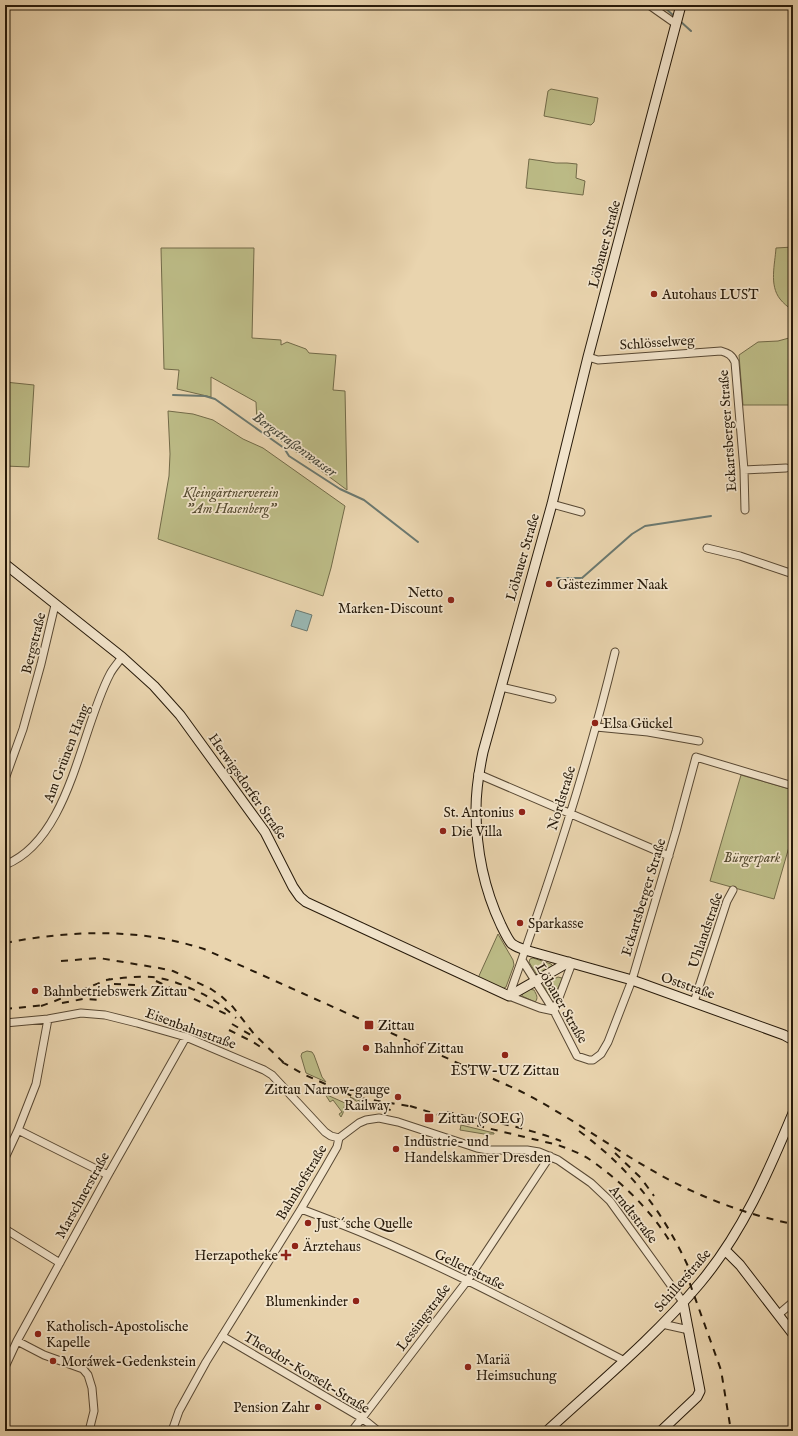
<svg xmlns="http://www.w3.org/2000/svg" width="798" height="1436" viewBox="0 0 798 1436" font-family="'IM FELL English',serif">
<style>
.green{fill:#bcbb86;stroke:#726a48}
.water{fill:#99b7b2;stroke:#6b786f}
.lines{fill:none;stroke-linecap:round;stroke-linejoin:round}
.stream{stroke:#6b786f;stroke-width:2}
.street-casing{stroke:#584833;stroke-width:9}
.secondary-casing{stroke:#271a0a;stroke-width:11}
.street{stroke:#f1e3ca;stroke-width:7}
.secondary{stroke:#f1e3ca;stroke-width:9}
.rail{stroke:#271a0a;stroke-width:2;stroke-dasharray:7 7;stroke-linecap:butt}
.poi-dot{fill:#8f2418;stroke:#f1e3ca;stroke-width:1.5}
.labels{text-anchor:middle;stroke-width:3.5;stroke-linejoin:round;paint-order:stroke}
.street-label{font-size:14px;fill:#271a0a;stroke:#f1e3ca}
.poi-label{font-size:14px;fill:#271a0a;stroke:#f1e3ca;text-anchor:start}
.park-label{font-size:14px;font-style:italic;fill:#544a2f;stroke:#f1e3ca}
.water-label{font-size:15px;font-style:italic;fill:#49493c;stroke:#f1e3ca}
</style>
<rect width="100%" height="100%" fill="#e9d4ae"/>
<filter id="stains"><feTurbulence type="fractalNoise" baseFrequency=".005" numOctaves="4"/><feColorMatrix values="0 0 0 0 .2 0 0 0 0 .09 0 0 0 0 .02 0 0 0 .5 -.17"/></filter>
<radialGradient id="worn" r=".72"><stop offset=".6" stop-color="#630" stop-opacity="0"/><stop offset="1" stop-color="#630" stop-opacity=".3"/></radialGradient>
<path class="green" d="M551 89 598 98 594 122 591 125 544 116 548 91Z
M529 159 556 163H567L577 164 576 178 585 181 583 195 526 188Z
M793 247V405H743L739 355 758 342 778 341 789 338 793 324 792 310C788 307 783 303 780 299 769 285 775 264 776 248Z
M161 248H254L252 338 281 340V345L287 342 306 349 309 353 336 355 333 390 345 391 347 490 257 423 256 402 211 377V397L177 389 179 370 164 369Z
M5 382 34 385 29 467 5 466Z
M168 411 193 414 213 420 243 439 263 448 345 506 331 568 323 596 158 539 169 476 170 454Z
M741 775 793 790V833L774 899 710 881Z
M498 934 513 960 514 965 506 987 502 989 478 978Z
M533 958 551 964 553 966 537 975 529 962 530 959Z
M558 977 562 978V979L554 997 550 998 543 984 545 983 546 985 549 983 548 982Z
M529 989 534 990C536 994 539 998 535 1002L522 996V994Z
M307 1051 312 1052 314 1055 322 1077 326 1082 306 1073 301 1056 302 1053Z
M325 1094 345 1103 343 1113 341 1117 339 1114 342 1112 333 1100 330 1102Z
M350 1097 372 1106V1109L367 1110 362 1105Z
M461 1125 494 1133V1134H484L460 1130Z"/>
<path class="water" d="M296 610 312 615 307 631 291 626Z"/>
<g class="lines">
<path class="stream" d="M663 6 675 17
M680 21 691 31
M173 395 205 396 215 399 284 448 289 456 340 489 364 500 418 542
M557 578H582L632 534 645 526 711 516"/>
<defs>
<path id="street" d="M649 5 676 24
M588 357 598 360 721 351C728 353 732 355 735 362L744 470 745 510
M744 470 786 468
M552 504 581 512
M707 548 740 556 793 574
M501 687 552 699
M596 727 648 732 699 741
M478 774 669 856
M5 779 23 729 41 664 55 605
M5 865C70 839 80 731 110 674 113 668 118 663 122 657
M522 960 554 1011 577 1056 589 1060H593L601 1054 608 1042 632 980 676 831 696 757 793 786
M572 963 554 1011 540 1008 509 996C549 883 587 769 615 652
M694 1002 727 901 733 890
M5 1023 48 1019 81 1013 105 1015 137 1023 186 1037 264 1070 272 1075 325 1132 331 1136 339 1138
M18 1130 108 1175
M5 1158 18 1130 36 1084 48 1019
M301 1209C325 1218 349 1227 372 1237 458 1273 540 1318 623 1360
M5 1229 60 1263
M779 1314 793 1302
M662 1324 689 1330
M222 1336 362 1418 378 1431
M17 1341 44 1355 83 1369 88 1375 92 1388 94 1411 89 1431
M5 1367 17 1341 108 1175 186 1037
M172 1431 179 1411 206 1362 301 1209 325 1168 337 1147 339 1138 359 1123 366 1120 379 1118 398 1122 477 1148 488 1150H527L539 1152 558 1160 591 1183 610 1201 683 1302
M352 1431 467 1281 550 1156"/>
<path id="secondary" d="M681 5 588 357 552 504 483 752C479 771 476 790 476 809 476 849 484 889 501 925 504 931 507 938 511 943 515 947 521 948 525 950L632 980 784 1035 793 1040
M5 564 122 657 154 686 180 715 265 832 293 887 300 897 306 902 509 996 569 962
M725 1250 740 1265 793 1334
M547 1431C598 1384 655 1337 700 1283 742 1233 768 1173 793 1113
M661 1431 697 1397 700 1391 683 1302"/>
</defs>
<use href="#street" class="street-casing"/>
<use href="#secondary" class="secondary-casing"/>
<use href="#street" class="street"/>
<use href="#secondary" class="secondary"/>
<path class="rail" d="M5 943C71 930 140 928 204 949L518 1090C568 1115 613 1149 662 1176 702 1198 748 1215 793 1224
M61 961 99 958 159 968 173 971 211 989 221 996 233 1007 254 1034 285 1064
M106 980C121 978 137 976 152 977 171 978 207 994 222 1006 227 1010 232 1014 236 1018
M156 981 228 1015
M114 984 136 985
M151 987 167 989
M162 993 182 996
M85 995 112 990 135 991
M62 1003 83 999 102 1000
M41 1006C65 998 87 987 110 979
M5 1009 46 1005
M232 1024 251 1035
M229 1030 253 1042 265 1050
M282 1062 303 1074 350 1095 393 1111
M360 1098 415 1107
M410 1106 462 1122 558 1145C568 1149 580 1153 589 1159 621 1181 652 1211 672 1245
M447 1112C485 1120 525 1127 561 1141
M579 1131C633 1171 665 1214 692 1275
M615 1153 641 1178 654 1196
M685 1270 721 1370 731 1431"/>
</g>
<g class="poi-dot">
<circle cx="654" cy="294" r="4"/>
<circle cx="549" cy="584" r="4"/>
<circle cx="451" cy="600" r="4"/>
<circle cx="595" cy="723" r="4"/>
<circle cx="522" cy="812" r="4"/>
<circle cx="443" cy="831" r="4"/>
<circle cx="520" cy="923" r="4"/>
<circle cx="35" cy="991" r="4"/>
<rect x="364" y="1020" width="10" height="10" rx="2"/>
<circle cx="366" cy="1048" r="4"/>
<circle cx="505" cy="1055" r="4"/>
<circle cx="398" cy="1097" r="4"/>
<rect x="424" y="1113" width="10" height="10" rx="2"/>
<circle cx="396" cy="1149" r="4"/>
<circle cx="308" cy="1223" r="4"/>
<circle cx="295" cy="1246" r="4"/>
<path d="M284 1249h4v4h4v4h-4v4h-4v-4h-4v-4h4z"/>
<circle cx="356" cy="1301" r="4"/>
<circle cx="38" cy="1334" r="4"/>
<circle cx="53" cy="1361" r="4"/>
<circle cx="468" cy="1367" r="4"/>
<circle cx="318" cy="1407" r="4"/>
</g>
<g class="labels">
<g class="street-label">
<text transform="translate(604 244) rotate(-75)" y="5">Löbauer Straße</text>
<text transform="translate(657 342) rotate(-4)" y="5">Schlösselweg</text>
<text transform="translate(727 431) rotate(-94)" y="5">Eckartsberger Straße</text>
<text transform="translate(522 557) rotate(-74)" y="5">Löbauer Straße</text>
<text transform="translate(33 643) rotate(-76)" y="5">Bergstraße</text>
<text transform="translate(66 753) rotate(-69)" y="5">Am Grünen Hang</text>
<text transform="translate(248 786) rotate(55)" y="5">Herwigsdorfer Straße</text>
<text transform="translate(561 798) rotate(-73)" y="5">Nordstraße</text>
<text transform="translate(643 897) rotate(-73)" y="5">Eckartsberger Straße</text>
<text transform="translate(705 930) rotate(-71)" y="5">Uhlandstraße</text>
<text transform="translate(688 985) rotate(19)" y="5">Oststraße</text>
<text transform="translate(562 1003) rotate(60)" y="5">Löbauer Straße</text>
<text transform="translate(191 1028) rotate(20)" y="5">Eisenbahnstraße</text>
<text transform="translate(301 1182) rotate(-59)" y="5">Bahnhofstraße</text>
<text transform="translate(82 1195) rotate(-61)" y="5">Marschnerstraße</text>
<text transform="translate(634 1214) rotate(52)" y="5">Arndtstraße</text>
<text transform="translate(470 1269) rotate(26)" y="5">Gellertstraße</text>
<text transform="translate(682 1280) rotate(-49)" y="5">Schillerstraße</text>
<text transform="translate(423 1317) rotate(-53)" y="5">Lessingstraße</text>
<text transform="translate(307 1372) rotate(31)" y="5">Theodor-Korselt-Straße</text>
</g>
<g class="poi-label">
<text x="662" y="299">Autohaus LUST</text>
<text x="557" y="589">Gästezimmer Naak</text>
<text x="443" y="597" text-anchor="end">Netto<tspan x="443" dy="16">Marken-Discount</tspan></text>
<text x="603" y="728">Elsa Gückel</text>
<text x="514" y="817" text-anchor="end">St. Antonius</text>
<text x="451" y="836">Die Villa</text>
<text x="528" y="928">Sparkasse</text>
<text x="43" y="996">Bahnbetriebswerk Zittau</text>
<text x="378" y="1030">Zittau</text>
<text x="374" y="1053">Bahnhof Zittau</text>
<text x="505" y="1075" text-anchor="middle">ESTW-UZ Zittau</text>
<text x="390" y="1094" text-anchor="end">Zittau Narrow-gauge<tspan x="390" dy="16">Railway</tspan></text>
<text x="438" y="1123">Zittau (SOEG)</text>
<text x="404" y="1146">Industrie- und<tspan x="404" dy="16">Handelskammer Dresden</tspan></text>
<text x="316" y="1228">Just´sche Quelle</text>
<text x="303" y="1251">Ärztehaus</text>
<text x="278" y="1260" text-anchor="end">Herzapotheke</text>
<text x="348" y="1306" text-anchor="end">Blumenkinder</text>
<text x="46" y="1331">Katholisch-Apostolische<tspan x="46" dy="16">Kapelle</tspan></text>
<text x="476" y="1364">Mariä<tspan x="476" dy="16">Heimsuchung</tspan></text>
<text x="61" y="1366">Moráwek-Gedenkstein</text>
<text x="310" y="1412" text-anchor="end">Pension Zahr</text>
</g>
<g class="park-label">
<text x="231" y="497">Kleingärtnerverein<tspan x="231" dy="16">"Am Hasenberg"</tspan></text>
<text x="752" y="862">Bürgerpark</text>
</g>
<g class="water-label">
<text transform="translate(295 444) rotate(36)" y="5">Bergstraßenwasser</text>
</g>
</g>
<rect width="798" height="1436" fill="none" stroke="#e9d4ae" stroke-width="20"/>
<rect x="6" y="6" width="786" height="1424" fill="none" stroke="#271a0a" stroke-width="2"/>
<rect x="10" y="10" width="778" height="1416" fill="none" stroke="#271a0a"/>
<rect width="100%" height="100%" filter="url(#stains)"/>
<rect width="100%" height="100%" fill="url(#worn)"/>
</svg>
